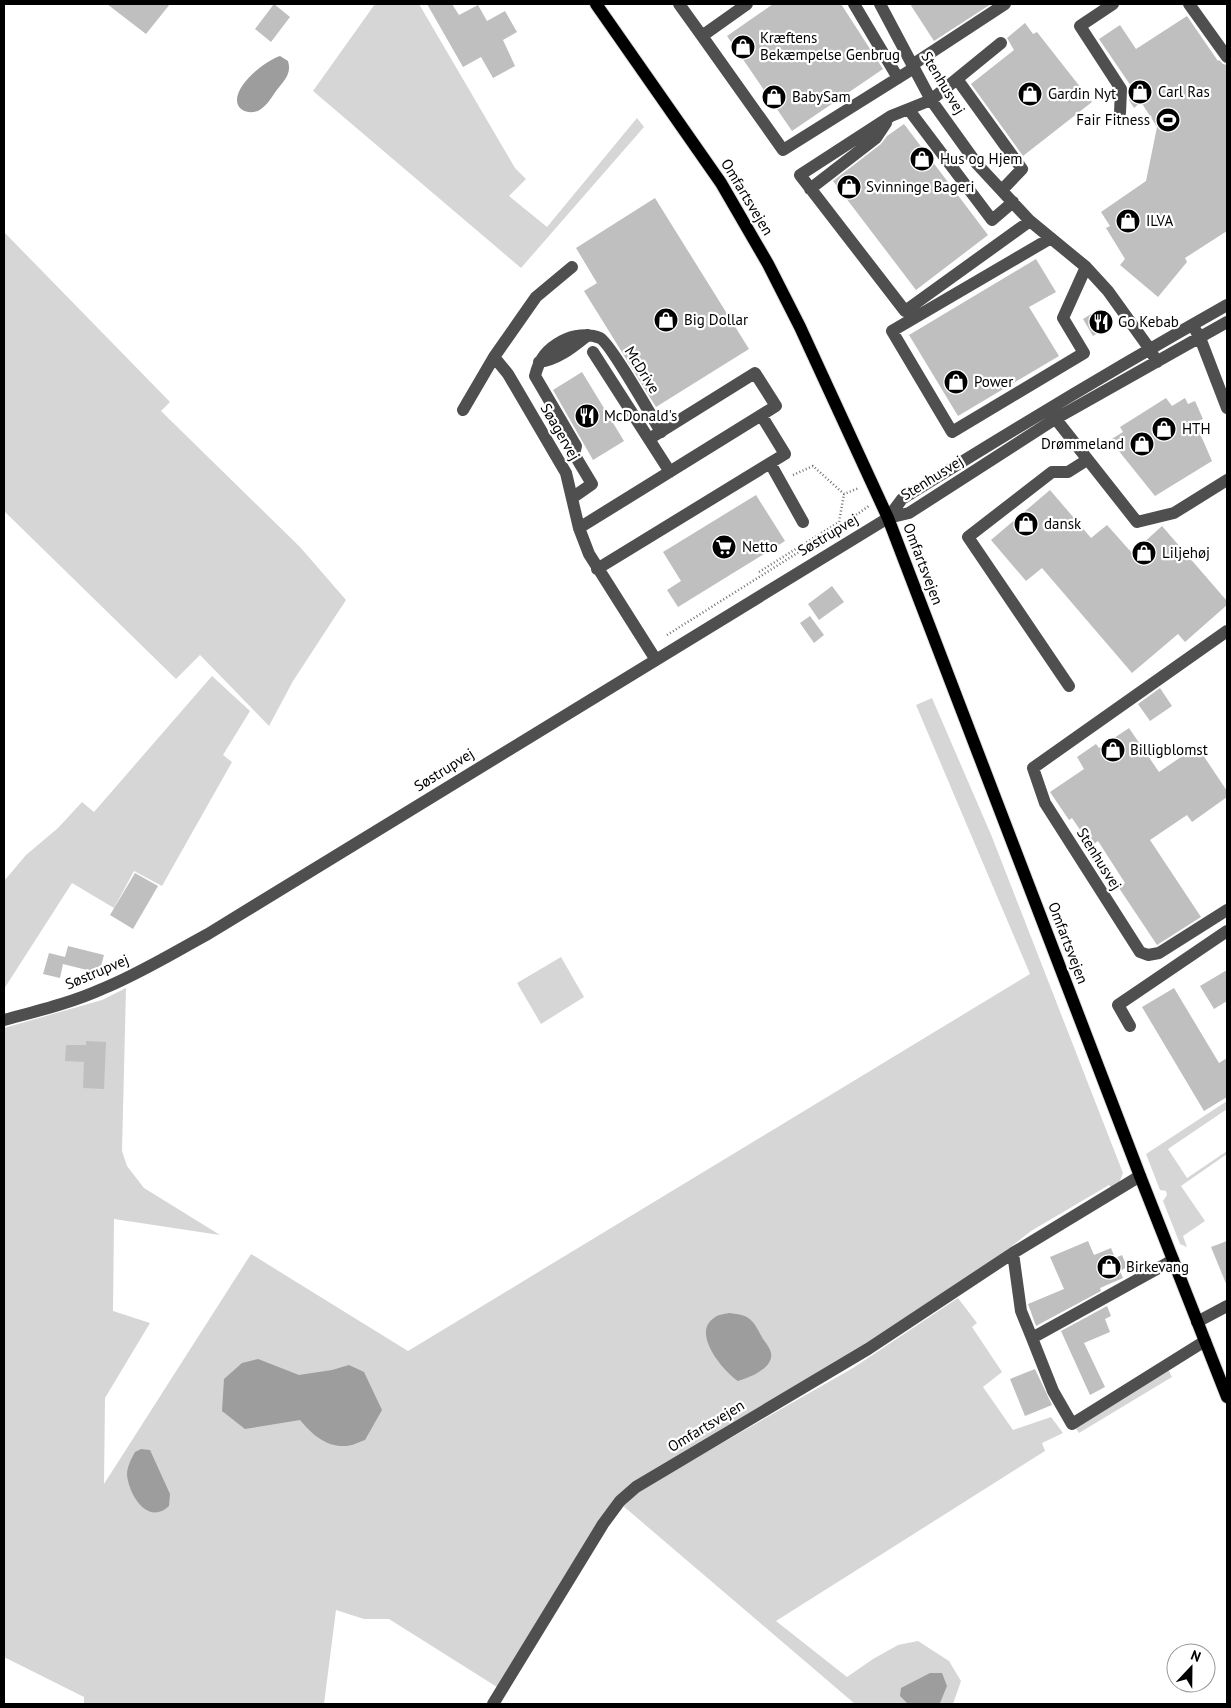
<svg xmlns="http://www.w3.org/2000/svg" width="1231" height="1708" viewBox="0 0 1231 1708" font-family="'PT Sans',sans-serif">
<style>
.green{fill:#d6d6d6}
.water{fill:#9d9d9d}
.building{fill:#bfbfbf}
.lines{fill:none;stroke-linecap:round;stroke-linejoin:round}
.major-casing{stroke:#dbdbdb;stroke-width:14}
.path{stroke:#717171;stroke-width:2.5;stroke-dasharray:1 2.5;stroke-linecap:butt}
.minor{stroke:#4f4f4f;stroke-width:12}
.major{stroke:#000;stroke-width:12}
.labels{text-anchor:middle;stroke-width:4.5;stroke-linejoin:round;paint-order:stroke}
.poi-label{font-size:15px;fill:#000;stroke:#fff;text-anchor:start}
.street-label{font-size:15px;fill:#000;stroke:#fff}
</style>
<rect width="100%" height="100%" fill="#fff"/>
<path class="green" d="M375 4H419L515 168 526 179 509 196 547 227 637 118 644 127 521 268 313 91Z
M4 232 170 402 161 411 300 547 346 600 293 681 269 726 200 655 176 679 4 511Z
M212 676 250 711 223 755 232 762 162 886 134 871 114 908 72 883 4 989V881L26 855 58 828 82 802 94 812Z
M932 698 992 837 1123 1173 1119 1183 1113 1189 1109 1185 1031 1231 1003 1253 861 1348 629 1488 497 1687 389 1619H364L336 1610 324 1704H84V1697L4 1657V1028L102 1000 126 988 122 1151 127 1166 144 1188 220 1235 114 1219 113 1311 150 1323 105 1398 104 1484 251 1254 408 1351 1030 974 916 705Z
M561 957 584 997 541 1024 517 983Z
M1227 1101V1109L1168 1149 1187 1178 1227 1151V1154L1181 1186 1205 1221 1183 1236 1187 1247 1180 1244 1163 1201 1167 1195 1166 1191 1160 1190 1146 1154Z
M958 1298 977 1323 972 1327 1002 1372 983 1387 1013 1430 1051 1417 1063 1433 1042 1443 1045 1451 776 1621 847 1677 873 1659 898 1645 918 1641 949 1661 961 1681 953 1704H855L622 1505 640 1490 853 1368Z
M1168 1369 1172 1377 1079 1433 1074 1426Z"/>
<path class="water" d="M280 56 288 61C292 74 284 81 276 91 272 97 267 105 261 109 254 115 238 113 237 101 236 84 265 61 280 56Z
M729 1313C751 1315 753 1320 763 1339 766 1343 770 1348 771 1353 774 1368 749 1378 738 1381 723 1371 691 1333 714 1318 717 1315 724 1314 729 1313Z
M258 1359 299 1375 332 1370 349 1365 364 1372 382 1410 365 1440C359 1442 352 1446 346 1446 325 1447 312 1434 300 1420L245 1429 222 1411 224 1379 242 1363Z
M141 1449 150 1450 170 1494 169 1506C148 1526 129 1495 127 1475 127 1467 131 1459 135 1452Z
M930 1673H942L947 1686 940 1703 908 1704 900 1696 901 1688Z"/>
<path class="building" d="M107 4H170L146 34Z
M274 4 290 17 271 42 255 29Z
M427 4H452L459 15 478 5 487 21 505 11 517 32 503 40 515 66 493 78 481 57 463 67Z
M773 4H841L883 69 792 131 727 36Z
M910 4H991L934 41Z
M1187 16 1218 61 1219 60 1223 64 1227 65V231L1185 258 1187 262 1158 297 1120 265 1125 259 1106 228 1110 226 1101 212 1146 181 1157 127 1141 102 1134 108 1129 100V96L1135 92 1099 39 1120 25 1136 49Z
M1025 23 1033 34 1037 32 1092 102 1023 156 971 84 1014 50 1007 38Z
M904 124 988 235 916 290 833 181 881 144 887 136Z
M655 198 749 349 656 407 584 291 597 283 576 248Z
M1036 259 1056 292 1029 307 1059 356 958 416 909 335Z
M1099 309 1109 326 1093 336 1083 319Z
M582 372 624 441 593 460 553 390Z
M1166 398 1172 406 1185 398 1188 404 1195 401 1203 419 1195 422 1212 461 1155 496 1110 440 1123 432 1120 427Z
M1050 490 1091 538 1107 525 1132 553 1162 526 1227 601V605L1185 642 1178 634 1132 673 1042 568 1026 581 991 540Z
M756 495 785 541 678 607 667 590 681 581 663 552Z
M832 586 844 602 819 620 808 604Z
M810 616 824 635 814 643 800 623Z
M1160 688 1172 706 1150 721 1138 704Z
M1129 728 1159 772 1197 746 1227 791V797L1192 822 1187 815 1150 840 1201 917 1157 945 1119 888 1125 883 1098 841 1091 846 1072 818 1069 820 1050 792 1084 769 1077 757 1096 744 1099 748Z
M135 873 158 886 133 929 110 915Z
M68 946 104 955 99 973 63 964 60 978 43 974 49 953 65 957Z
M1227 970V1001L1214 1009 1200 986Z
M1174 988 1219 1063 1227 1058V1097L1204 1111 1142 1007Z
M86 1041 106 1042 104 1089 83 1088 84 1062 65 1061 66 1045H86Z
M1088 1241 1094 1255 1111 1248 1115 1258 1122 1255 1127 1267 1120 1271 1123 1278 1100 1288 1101 1291 1036 1326 1028 1304 1064 1289 1050 1257Z
M1227 1241V1286L1211 1247Z
M1107 1306 1111 1316 1105 1319 1110 1332 1084 1343 1105 1387 1090 1395 1061 1331Z
M1035 1369 1052 1405 1025 1416 1010 1379Z"/>
<g class="lines">
<defs>
<path id="major" d="M596 4 721 183 768 264 800 327 888 518 1140 1176 1227 1397"/>
</defs>
<use href="#major" class="major-casing"/>
<path class="path" d="M793 475 813 466 844 494 859 488
M759 572 839 522 844 494
M667 635 837 528 869 506"/>
<path class="minor" d="M679 4 702 36 747 4
M854 4 898 78
M880 4 931 100 977 164 1030 221 1086 267 1108 291 1149 348 1157 362
M1113 4 1080 26 1121 89 1120 113
M1189 4 1227 57
M702 36 783 150 914 68
M1001 43 931 100 891 116 800 175 905 311 1030 221
M912 65 1005 4
M957 79 1022 169 1002 190
M909 110 992 220 1013 202
M810 189 876 138 886 123
M1051 238 892 331 952 432 1084 353 1063 318 1086 267
M572 267 536 297 494 357 508 374 566 473 579 528 589 554 656 660
M1196 331 1202 343 1227 408
M593 352 670 472
M539 362C558 360 574 346 588 335
M463 410 494 357
M1051 413 1137 522 1174 513 1227 480
M770 463 803 522
M572 498 592 484 574 454 576 446 535 376C539 359 547 349 562 341 573 335 588 333 600 338 610 343 652 417 661 432
M888 518 902 499C1009 432 1117 367 1227 305
M579 528 776 406 755 373 649 439
M597 569 785 454 761 415
M1227 631 1033 768 1045 803 1140 952 1148 955 1159 953 1227 910
M1069 686 968 537 1052 472H1068L1087 460
M4 1020C37 1011 71 1003 102 989 139 974 173 953 208 934L888 518 909 513 1055 419 1227 322
M1130 1026 1118 1005 1227 931
M1013 1253 1021 1311 1032 1338 1173 1260
M1197 1322 1227 1306
M1032 1338 1053 1391 1072 1424 1205 1341
M493 1704 603 1524 620 1501 636 1487 868 1349 1013 1253 1140 1176"/>
<use href="#major" class="major"/>
</g>
<defs>
<symbol id="shop-disc" viewBox="-11 -11 22 22"><circle r="9.5" fill="#000" stroke="#fff"/><path d="M-5-2.5h2.3a2.7 3.5 0 0 1 5.4 0H5L5.5 6h-11ZM-1.5-2.5h3a1.5 2.3 0 0 0-3 0Z" fill="#fff"/></symbol>
<symbol id="stadium-disc" viewBox="-11 -11 22 22"><circle r="9.5" fill="#000" stroke="#fff"/><path d="M0-5a6.5 5 0 1 0 0 10a6.5 5 0 1 0 0-10ZM-3.5-1.8h7v3.6h-7Z" fill="#fff"/></symbol>
<symbol id="restaurant-disc" viewBox="-11 -11 22 22"><circle r="9.5" fill="#000" stroke="#fff"/><path d="M-5-6h1v4h1v-4h1v4h1v-4h1v5L-1.5 .5V6h-2V.5L-5-1ZM5-6V6H3V1.5H1.5Q1.5-4 5-6Z" fill="#fff"/></symbol>
<symbol id="supermarket-disc" viewBox="-11 -11 22 22"><circle r="9.5" fill="#000" stroke="#fff"/><path d="M-6-5.5h2.5l.6 2H6L4.5 2H-2.5L-4.4-4H-6ZM-1.5 3.2a1.3 1.3 0 1 0 .1 0ZM3 3.2a1.3 1.3 0 1 0 .1 0Z" fill="#fff"/></symbol>
</defs>
<g fill-rule="evenodd">
<use href="#shop-disc" x="729" y="33" width="28" height="28"/>
<use href="#shop-disc" x="1126" y="78" width="28" height="28"/>
<use href="#shop-disc" x="1016" y="80" width="28" height="28"/>
<use href="#shop-disc" x="760" y="83" width="28" height="28"/>
<use href="#stadium-disc" x="1154" y="106" width="28" height="28"/>
<use href="#shop-disc" x="908" y="145" width="28" height="28"/>
<use href="#shop-disc" x="835" y="173" width="28" height="28"/>
<use href="#shop-disc" x="1114" y="207" width="28" height="28"/>
<use href="#shop-disc" x="652" y="306" width="28" height="28"/>
<use href="#restaurant-disc" x="1087" y="308" width="28" height="28"/>
<use href="#shop-disc" x="942" y="368" width="28" height="28"/>
<use href="#restaurant-disc" x="573" y="402" width="28" height="28"/>
<use href="#shop-disc" x="1150" y="415" width="28" height="28"/>
<use href="#shop-disc" x="1128" y="430" width="28" height="28"/>
<use href="#shop-disc" x="1012" y="510" width="28" height="28"/>
<use href="#supermarket-disc" x="710" y="533" width="28" height="28"/>
<use href="#shop-disc" x="1130" y="539" width="28" height="28"/>
<use href="#shop-disc" x="1099" y="736" width="28" height="28"/>
<use href="#shop-disc" x="1095" y="1253" width="28" height="28"/>
</g>
<g class="labels">
<g class="poi-label">
<text x="760" y="43">Kræftens<tspan x="760" dy="17">Bekæmpelse Genbrug</tspan></text>
<text x="1158" y="97">Carl Ras</text>
<text x="1048" y="99">Gardin Nyt</text>
<text x="792" y="102">BabySam</text>
<text x="1150" y="125" text-anchor="end">Fair Fitness</text>
<text x="940" y="164">Hus og Hjem</text>
<text x="866" y="192">Svinninge Bageri</text>
<text x="1146" y="226">ILVA</text>
<text x="684" y="325">Big Dollar</text>
<text x="1118" y="327">Go Kebab</text>
<text x="974" y="387">Power</text>
<text x="604" y="421">McDonald's</text>
<text x="1182" y="434">HTH</text>
<text x="1124" y="449" text-anchor="end">Drømmeland</text>
<text x="1044" y="529">dansk</text>
<text x="742" y="552">Netto</text>
<text x="1162" y="558">Liljehøj</text>
<text x="1130" y="755">Billigblomst</text>
<text x="1126" y="1272">Birkevang</text>
</g>
<g class="street-label">
<text transform="translate(943 83) rotate(59)" y="5">Stenhusvej</text>
<text transform="translate(747 197) rotate(59)" y="5">Omfartsvejen</text>
<text transform="translate(642 370) rotate(58)" y="5">McDrive</text>
<text transform="translate(560 432) rotate(60)" y="5">Søagervej</text>
<text transform="translate(932 478) rotate(-32)" y="5">Stenhusvej</text>
<text transform="translate(828 535) rotate(-31)" y="5">Søstrupvej</text>
<text transform="translate(923 564) rotate(69)" y="5">Omfartsvejen</text>
<text transform="translate(444 770) rotate(-32)" y="5">Søstrupvej</text>
<text transform="translate(1099 859) rotate(58)" y="5">Stenhusvej</text>
<text transform="translate(1068 943) rotate(69)" y="5">Omfartsvejen</text>
<text transform="translate(97 972) rotate(-23)" y="5">Søstrupvej</text>
<text transform="translate(706 1426) rotate(-31)" y="5">Omfartsvejen</text>
</g>
</g>
<rect width="1231" height="1708" fill="none" stroke="#000000" stroke-width="10"/>
<g transform="translate(1191 1668) rotate(22)"><circle r="24" fill="#ffffff" stroke="#999999"/>
<path d="M0-4L9 19L0 12L-9 19Z" fill="#000000"/>
<text y="-8" font-size="14" font-weight="bold" text-anchor="middle" fill="#000000">N</text>
</g>
</svg>
